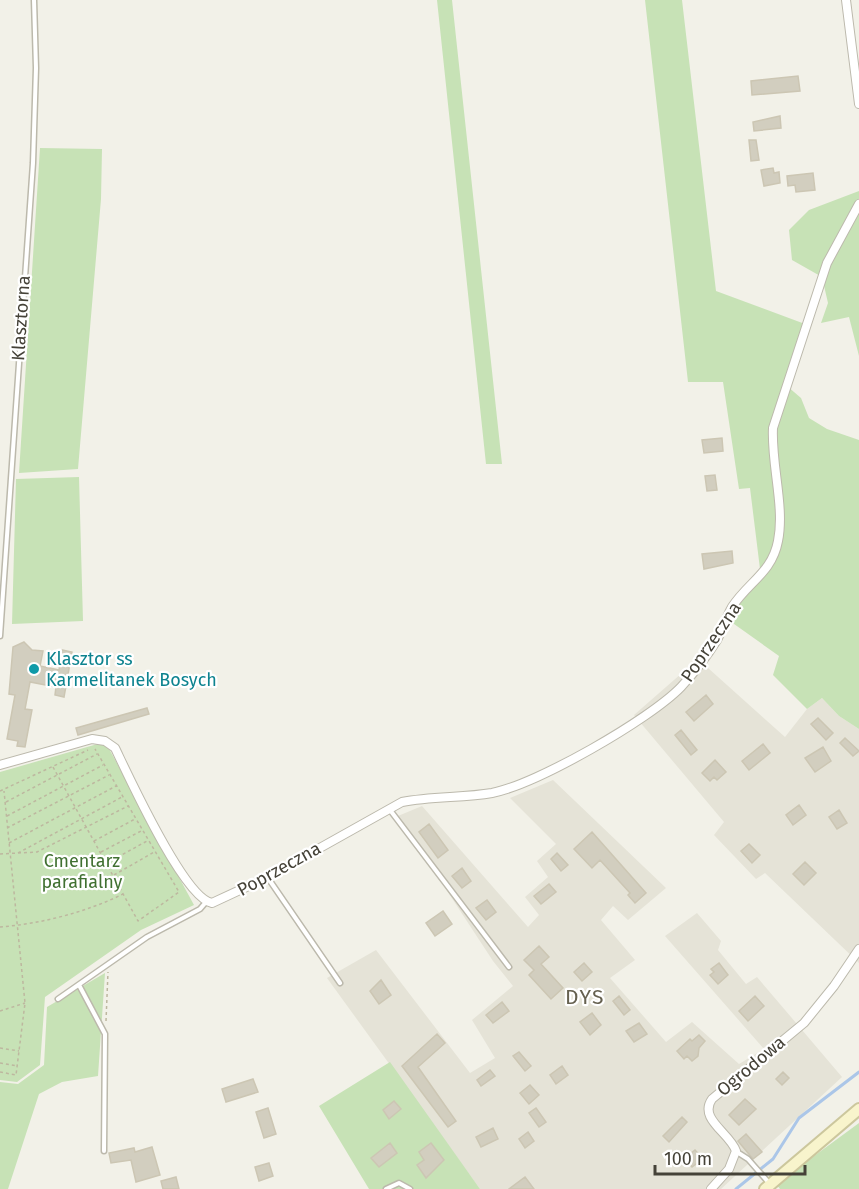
<svg xmlns="http://www.w3.org/2000/svg" width="859" height="1189" viewBox="0 0 859 1189" font-family="'Fira Sans',sans-serif">
<style>
.residential{fill:#e5e3d7}
.green{fill:#c7e2b6}
.lines{fill:none;stroke-linecap:round;stroke-linejoin:round}
.stream{stroke:#abc6e8;stroke-width:3}
.building{fill:#d2cebf;stroke:#ccc6b3;stroke-width:1.5}
.lane-casing{stroke:#bcb9ac;stroke-width:7}
.street-casing{stroke:#bcb9ac;stroke-width:10}
.secondary-casing{stroke:#ccc79d;stroke-width:14}
.path{stroke:#bdb79f;stroke-width:1.5;stroke-dasharray:3 3;stroke-linecap:butt}
.lane{stroke:#fff;stroke-width:4}
.street{stroke:#fff;stroke-width:8}
.secondary{stroke:#f8f4cc;stroke-width:10}
.culture-dot{fill:#0f9aa8;stroke:#fff;stroke-width:2}
.labels{text-anchor:middle;stroke-width:4.5;stroke-linejoin:round;paint-order:stroke}
.street-label{font-size:18px;fill:#454238;stroke:#fff}
.culture-label{font-size:18px;fill:#0d838f;stroke:#fff;text-anchor:start}
.park-label{font-size:18px;fill:#407031;stroke:#fff}
.quarter-label{font-size:21px;letter-spacing:1.5px;fill:#666150;stroke:#fff}
</style>
<rect width="100%" height="100%" fill="#f2f1e8"/>
<path class="residential" d="M698 659 785 737 807 709 822 698 839 716 859 729V963L765 873 756 879 714 835 724 822 634 715Z
M553 780 666 888 628 920 613 906 601 920 635 960 610 978 666 1042 692 1022 739 1064 764 1049 665 936 697 913 721 941 718 950 746 984 757 977 842 1077 721 1189H480L327 978 376 950 470 1073 495 1058 472 1020 513 986 493 961 398 816 422 806 528 927 539 915 525 897 548 877 537 861 556 844 510 798Z"/>
<path class="green" d="M437 0H452L502 464H486Z
M645 0H682L716 291 805 324 787 386 801 398 809 418 827 429 859 440V729L839 716 822 698 807 709 773 675 779 656 727 619 733 606 761 577 750 488 739 489 723 382H688Z
M40 148 102 149 101 199 78 469 19 473Z
M859 191V356L849 317 821 323 828 303 822 277 792 260 789 230 809 210Z
M79 477 83 621 12 624 16 479Z
M101 743 107 745 194 905 141 930 45 997 40 1065 17 1082 0 1080V772Z
M105 973 98 1076 62 1082 39 1094 8 1189H0V1082L18 1084 44 1065 47 1007Z
M390 1062 480 1189H369L319 1106Z
M859 1123V1189H780L776 1184Z"/>
<g class="lines">
<path class="stream" d="M736 1189 773 1159 799 1118 859 1072"/>
</g>
<path class="building" d="M798 76 800 91 752 95 751 81Z
M780 116 781 128 754 131 753 122Z
M749 140H756L759 160 751 161Z
M773 168 774 173 779 172 780 183 764 186 761 170Z
M813 173 815 190 796 192 795 185 788 186 787 176Z
M722 438 723 451 704 453 702 440Z
M715 475 717 490 707 491 705 476Z
M732 551 733 563 704 569 702 554Z
M24 642 32 650 43 651 40 666 59 670 62 650 72 652 64 697 55 695 56 687 30 682 25 709 32 710 25 747 17 746 18 741 7 739 15 695 9 694 13 647Z
M706 695 713 704 694 721 686 712Z
M147 708 149 714 78 735 76 728Z
M818 718 833 733 826 740 811 724Z
M681 730 697 750 691 755 675 735Z
M845 738 859 751 853 756 840 743Z
M763 744 770 753 749 770 742 761Z
M823 747 831 761 815 772 805 758Z
M715 760 726 772 717 780 714 777 710 781 702 773Z
M799 805 806 815 793 825 786 815Z
M839 810 847 823 837 829 829 817Z
M429 824 448 850 438 858 419 832Z
M592 832 646 893 635 903 628 895 630 893 600 860 592 868 574 849Z
M749 844 760 855 752 863 741 851Z
M557 853 568 865 561 871 551 859Z
M805 862 816 873 804 885 793 874Z
M462 868 471 881 462 888 452 876Z
M549 884 556 892 541 904 534 896Z
M487 900 496 912 486 920 476 908Z
M443 911 452 924 435 936 426 923Z
M539 946 549 957 541 964 563 988 551 999 529 975 534 970 524 960Z
M584 963 592 972 582 981 574 972Z
M719 963 728 975 718 984 710 975 714 972 711 969Z
M381 980 391 995 379 1004 370 991Z
M619 996 630 1010 624 1015 613 1001Z
M755 996 764 1006 748 1021 739 1011Z
M502 1002 509 1011 493 1023 486 1015Z
M592 1013 601 1025 590 1035 580 1022Z
M639 1023 647 1034 634 1042 626 1031Z
M437 1034 445 1043 418 1067 456 1121 448 1127 402 1066Z
M699 1035 705 1041 699 1048 698 1056 692 1061 687 1056 684 1059 677 1051 690 1039 692 1041Z
M519 1052 531 1066 525 1071 513 1056Z
M562 1066 568 1075 556 1084 550 1075Z
M490 1070 495 1076 481 1086 477 1080Z
M783 1072 789 1078 782 1085 776 1079Z
M253 1079 258 1092 226 1102 222 1089Z
M530 1085 539 1095 529 1104 520 1093Z
M745 1099 756 1109 739 1125 729 1115Z
M394 1101 401 1109 389 1119 383 1110Z
M268 1108 276 1134 264 1138 256 1112Z
M536 1108 546 1122 539 1127 529 1113Z
M682 1117 687 1122 669 1142 663 1136Z
M493 1128 498 1139 481 1147 476 1137Z
M528 1132 534 1141 525 1148 519 1139Z
M746 1134 762 1152 753 1159 738 1141Z
M390 1143 397 1153 379 1167 371 1158Z
M431 1143 444 1160 426 1178 417 1165 424 1160 419 1152Z
M152 1147 160 1175 136 1182 131 1160 111 1163 109 1153 134 1148 135 1152Z
M695 1150 703 1159 692 1167 685 1158Z
M269 1163 273 1176 259 1181 255 1167Z
M176 1177 179 1189H163L161 1181Z
M525 1177 534 1189H509Z"/>
<g class="lines">
<defs>
<path id="lane" d="M0 636 33 163 36 68 34 0
M390 810 509 967
M268 878 340 983
M79 985 105 1034 104 1151
M58 999 147 937 200 909 206 902
M737 1152 748 1159 770 1184
M386 1189 399 1183 410 1189"/>
<path id="street" d="M846 0 859 104
M0 765 92 739 105 741 115 748C129 777 184 898 212 903L268 877 402 802C432 796 463 798 492 793 537 784 649 720 681 687 694 673 707 656 717 640 723 629 726 617 732 607 748 582 772 573 778 541 785 507 771 464 773 428L827 263 859 204
M711 1189 729 1169 736 1151C730 1133 698 1119 712 1099L804 1023 834 986 859 949"/>
<path id="secondary" d="M765 1189 859 1109"/>
</defs>
<use href="#lane" class="lane-casing"/>
<use href="#street" class="street-casing"/>
<use href="#secondary" class="secondary-casing"/>
<path class="path" d="M53 767 138 921 179 892 95 749
M0 791 88 750
M6 802 97 754
M7 816 103 765
M7 828 109 775
M94 841 135 819
M9 843 116 786
M101 852 141 831
M18 853 122 797
M0 854 37 852 128 806
M107 863 147 841
M114 875 154 852
M0 927C40 924 87 912 123 894
M0 1011 25 1003
M106 1021 108 972
M0 1048 19 1051
M0 1063 17 1066
M0 1072 16 1075 25 1003 4 791"/>
<use href="#lane" class="lane"/>
<use href="#street" class="street"/>
<use href="#secondary" class="secondary"/>
</g>
<circle class="culture-dot" cx="34" cy="669" r="6"/>
<g class="labels">
<g class="street-label">
<text transform="translate(21 318) rotate(-86)" y="6">Klasztorna</text>
<text transform="translate(711 642) rotate(-56)" y="6">Poprzeczna</text>
<text transform="translate(279 869) rotate(-29)" y="6">Poprzeczna</text>
<text transform="translate(751 1066) rotate(-40)" y="6">Ogrodowa</text>
</g>
<g class="culture-label">
<text x="46" y="665">Klasztor ss<tspan x="46" dy="21">Karmelitanek Bosych</tspan></text>
</g>
<g class="park-label">
<text x="82" y="867">Cmentarz<tspan x="82" dy="21">parafialny</tspan></text>
</g>
<g class="quarter-label">
<text x="585" y="1004">DYS</text>
</g>
</g>
<path d="M655 1165v9h150v-9" fill="none" stroke="#454238" stroke-width="3"/>
<text x="664" y="1165" font-size="18" fill="#454238" stroke="#ffffff" stroke-width="4.5" paint-order="stroke">100 m</text>
</svg>
